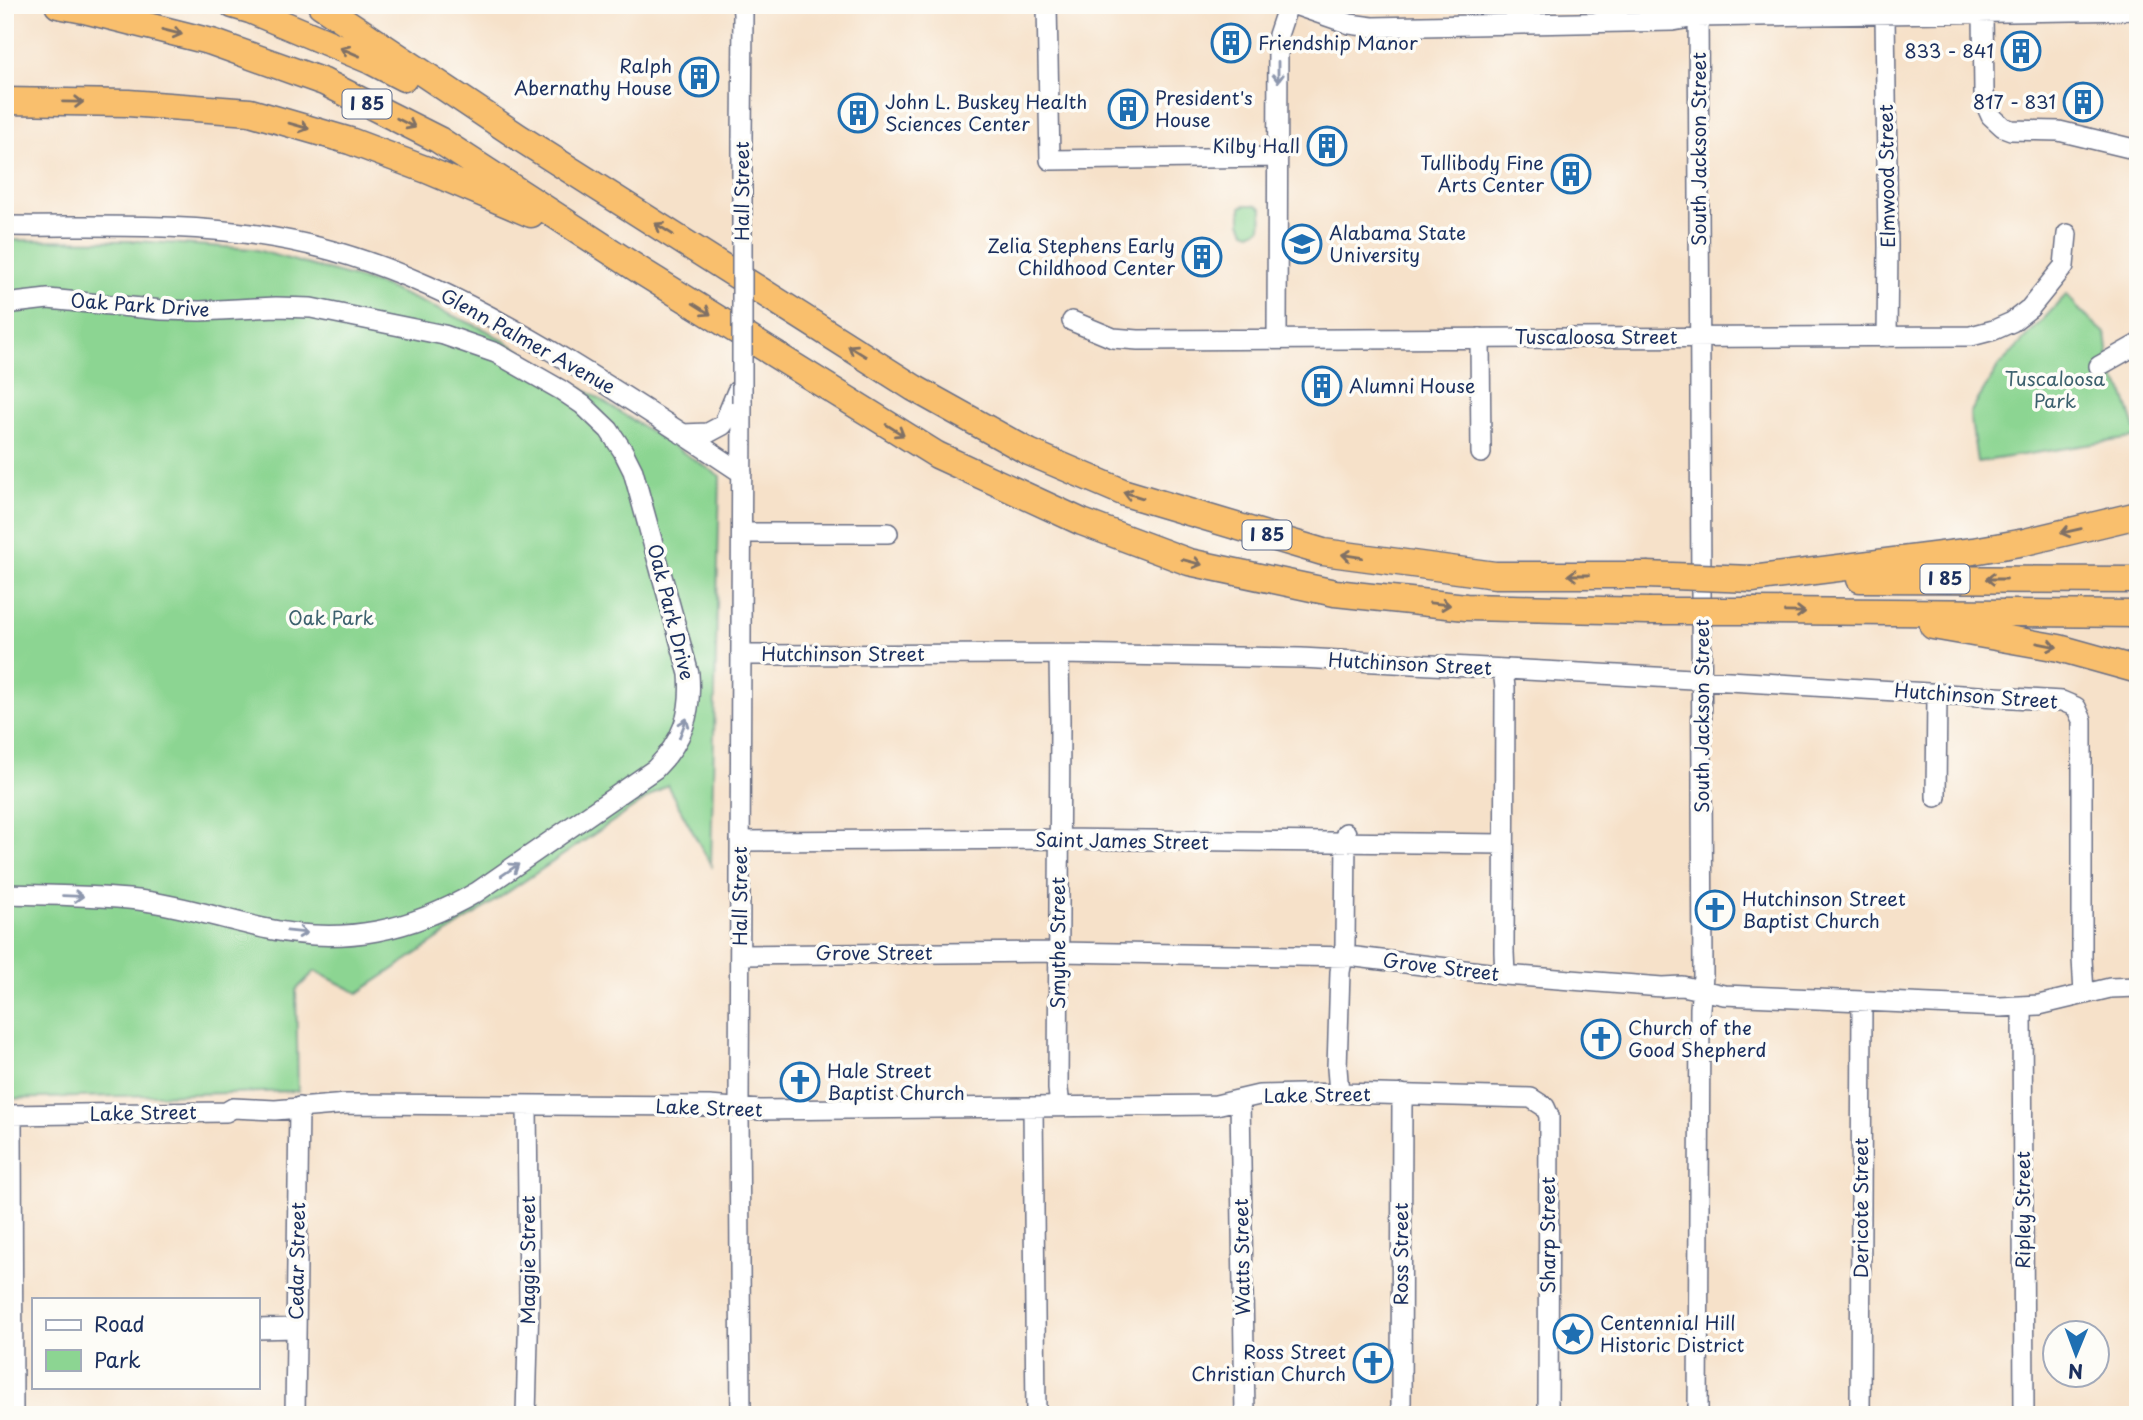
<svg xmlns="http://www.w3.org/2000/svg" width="2143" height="1420" viewBox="0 0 2143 1420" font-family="'Playpen Sans',sans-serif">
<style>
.green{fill:#8cd592;stroke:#548278;stroke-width:2}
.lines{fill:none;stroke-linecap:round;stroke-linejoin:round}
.minor-casing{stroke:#686d83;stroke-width:22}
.highway-casing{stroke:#686d83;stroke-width:29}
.minor{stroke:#fff;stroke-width:19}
.highway{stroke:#f9bf6d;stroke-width:26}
.minor-bridge-casing{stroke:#686d83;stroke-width:22;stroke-linecap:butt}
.highway-bridge-casing{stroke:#686d83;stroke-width:29;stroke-linecap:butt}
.minor-bridge{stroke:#fff;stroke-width:19}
.highway-bridge{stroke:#f9bf6d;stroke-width:26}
.oneway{stroke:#7f7065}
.oneway2{stroke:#8d97ae}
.labels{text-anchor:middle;stroke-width:7;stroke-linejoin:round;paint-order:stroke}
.shield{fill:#fdfcf7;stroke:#5f6c8c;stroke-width:2}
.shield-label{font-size:18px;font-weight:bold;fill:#1b2f5e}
.poi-label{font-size:19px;fill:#1b2f5e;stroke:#fdfcf7;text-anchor:start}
.street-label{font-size:19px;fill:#1b2f5e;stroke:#fdfcf7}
.park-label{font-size:19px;fill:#3d616e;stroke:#fdfcf7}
</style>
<rect width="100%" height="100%" fill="#fdfcf7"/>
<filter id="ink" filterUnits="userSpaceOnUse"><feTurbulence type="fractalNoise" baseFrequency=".0143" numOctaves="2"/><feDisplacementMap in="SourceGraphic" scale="14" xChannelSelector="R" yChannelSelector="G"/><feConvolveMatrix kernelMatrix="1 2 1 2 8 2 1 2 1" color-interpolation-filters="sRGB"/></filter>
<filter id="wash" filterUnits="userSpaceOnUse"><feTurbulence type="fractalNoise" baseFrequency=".00686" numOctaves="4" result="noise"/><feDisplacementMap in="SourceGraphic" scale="28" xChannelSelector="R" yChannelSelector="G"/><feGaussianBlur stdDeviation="1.57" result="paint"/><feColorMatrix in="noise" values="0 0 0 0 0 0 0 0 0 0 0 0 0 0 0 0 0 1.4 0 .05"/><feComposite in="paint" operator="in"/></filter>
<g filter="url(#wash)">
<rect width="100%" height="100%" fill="#f6e1c9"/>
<path class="green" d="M1245 205H1257L1262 208 1261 228 1251 233 1245 231 1241 222V207Z
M5 240 137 241 253 249 384 286 486 330 593 395 720 476 711 865 667 785 358 993 315 971 296 990 298 1091 5 1099Z
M2067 294 2079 310 2106 334 2111 374 2123 391 2138 437 1977 462 1970 413 1999 366Z"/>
</g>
<g filter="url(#ink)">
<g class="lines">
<defs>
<path id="minor" d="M742 5 743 14 742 140
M1047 5 1050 160 1278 157
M1295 5 1350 24 1372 27 1673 21 1697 17 2138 10
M1983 13 1984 93 1986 105 1991 116 2003 127 2011 130 2059 131 2138 150
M1885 15 1888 246 1887 337
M5 226C95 227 187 222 276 238 382 256 477 306 568 361 627 397 685 435 742 473
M5 304 48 299 162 310 200 311 276 307 311 308 444 335 496 353 561 390 583 405 609 430 623 451 633 471 689 674C692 714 683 741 655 769L477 892C410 931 345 945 268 929 224 920 182 905 138 900 94 895 49 895 5 894
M1072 321 1113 338 1138 340 1971 336 1994 330 2012 322 2030 308 2064 266 2067 234
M1277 338 1278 35 1288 5
M1480 338 1481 453
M2099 366 2138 344
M682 434 708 433 723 425 737 391
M742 533H888
M1059 654 1060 721 1058 1089 1060 1106
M741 655 1059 654 1301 658 1729 681 2062 701 2076 707 2082 720V958L2084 994
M1503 669 1505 688 1504 952 1505 975
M1936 797 1937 694
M740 841 1058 839 1504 844
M740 955 1058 952 1356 957 1505 975 1662 987 1682 986 1724 995 2000 1007 2039 1005 2110 988 2138 987
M2022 1006 2024 1415
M1339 1093 1337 1068 1340 972 1345 945 1346 833
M1240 1100 1245 1415
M1033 1107 1036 1415
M5 1115 226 1112 233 1108 275 1110 347 1104 709 1106 760 1110 1216 1105 1259 1095 1339 1093 1531 1098 1545 1107 1549 1116 1548 1415
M12 1115 13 1415
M257 1329 296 1328
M295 1415 299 1107
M526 1415 529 1301 527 1106
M741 1415 739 1109 742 402
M1401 1415 1402 1094
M1698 1415 1700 1008 1703 976 1698 5
M1860 1415 1862 1001"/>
<path id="highway" d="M58 5 84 10 212 42 324 82 439 140 644 273 937 455 1082 522 1189 562 1335 593 1466 607 1648 611
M233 5 250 10 371 61 404 78
M321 5 520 138 914 388 1029 452 1125 493 1323 552 1495 575H1646
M5 101 128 103 250 112 350 141 427 170 531 214
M1752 579 1973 551 2025 542 2138 515
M1860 579 2138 580
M1756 611 2138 614
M1933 626 2059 648 2138 670"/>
</defs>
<use href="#minor" class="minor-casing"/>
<use href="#highway" class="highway-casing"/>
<use href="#minor" class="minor"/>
<use href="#highway" class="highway"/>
<defs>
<path id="minor-bridge" d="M742 402V140"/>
<path id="highway-bridge" d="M1646 575 1752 579
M1648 611H1756"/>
</defs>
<use href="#minor-bridge" class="minor-bridge-casing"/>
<use href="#highway-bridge" class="highway-bridge-casing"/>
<use href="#minor-bridge" class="minor-bridge"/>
<use href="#highway-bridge" class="highway-bridge"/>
</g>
<defs><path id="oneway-shaft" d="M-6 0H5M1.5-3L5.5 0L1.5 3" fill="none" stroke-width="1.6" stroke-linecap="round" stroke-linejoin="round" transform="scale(1.75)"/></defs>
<g class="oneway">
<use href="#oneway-shaft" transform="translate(172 32) rotate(14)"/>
<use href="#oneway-shaft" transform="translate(350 52) rotate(-157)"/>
<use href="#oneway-shaft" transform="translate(73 102) rotate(1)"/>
<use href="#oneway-shaft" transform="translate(406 123) rotate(27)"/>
<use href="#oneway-shaft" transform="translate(299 126) rotate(16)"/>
<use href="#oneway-shaft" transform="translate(664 229) rotate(-148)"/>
<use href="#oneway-shaft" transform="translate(702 309) rotate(32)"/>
<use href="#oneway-shaft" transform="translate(857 351) rotate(-148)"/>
<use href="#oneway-shaft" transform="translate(895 430) rotate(32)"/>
<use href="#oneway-shaft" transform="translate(1133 495) rotate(-163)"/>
<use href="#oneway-shaft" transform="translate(2071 531) rotate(167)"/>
<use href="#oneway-shaft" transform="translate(1352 556) rotate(-171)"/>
<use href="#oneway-shaft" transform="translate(1192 562) rotate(15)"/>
<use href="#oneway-shaft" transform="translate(1578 575) rotate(-180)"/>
<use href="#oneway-shaft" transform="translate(1996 579) rotate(-180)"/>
<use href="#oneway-shaft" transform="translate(1440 604) rotate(6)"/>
<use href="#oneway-shaft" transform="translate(1795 612) rotate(1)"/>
<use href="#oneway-shaft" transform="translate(2047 645) rotate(11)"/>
</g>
<g class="oneway2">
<use href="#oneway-shaft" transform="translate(1278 72) rotate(90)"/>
<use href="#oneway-shaft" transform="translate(683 728) rotate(-69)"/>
<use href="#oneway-shaft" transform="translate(510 870) rotate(-34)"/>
<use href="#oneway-shaft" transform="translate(73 896) rotate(2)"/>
<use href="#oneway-shaft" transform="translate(297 932) rotate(6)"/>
</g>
</g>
<defs>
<symbol id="building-ring" viewBox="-11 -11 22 22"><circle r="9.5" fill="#fdfcf7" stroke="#1f6fb2" stroke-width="1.5"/><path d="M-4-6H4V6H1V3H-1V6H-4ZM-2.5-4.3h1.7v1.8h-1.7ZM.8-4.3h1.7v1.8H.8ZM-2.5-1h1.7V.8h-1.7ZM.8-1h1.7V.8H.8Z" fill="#1f6fb2"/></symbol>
<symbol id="university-ring" viewBox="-11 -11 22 22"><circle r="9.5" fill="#fdfcf7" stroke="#1f6fb2" stroke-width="1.5"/><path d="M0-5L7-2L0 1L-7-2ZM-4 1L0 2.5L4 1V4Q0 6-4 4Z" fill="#1f6fb2"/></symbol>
<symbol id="church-ring" viewBox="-11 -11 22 22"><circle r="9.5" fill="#fdfcf7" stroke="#1f6fb2" stroke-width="1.5"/><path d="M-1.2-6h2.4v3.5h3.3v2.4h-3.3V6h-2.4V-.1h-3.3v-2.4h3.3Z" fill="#1f6fb2"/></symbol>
<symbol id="sight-ring" viewBox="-11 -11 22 22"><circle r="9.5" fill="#fdfcf7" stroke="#1f6fb2" stroke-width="1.5"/><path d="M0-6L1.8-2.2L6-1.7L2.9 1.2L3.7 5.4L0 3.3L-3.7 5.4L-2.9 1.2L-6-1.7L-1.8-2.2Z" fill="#1f6fb2"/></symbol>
</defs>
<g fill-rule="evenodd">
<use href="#building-ring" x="1209" y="21" width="44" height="44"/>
<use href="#building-ring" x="1999" y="29" width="44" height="44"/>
<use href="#building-ring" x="677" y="55" width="44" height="44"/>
<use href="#building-ring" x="2061" y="80" width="44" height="44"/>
<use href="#building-ring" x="1106" y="87" width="44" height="44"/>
<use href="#building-ring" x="836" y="91" width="44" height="44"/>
<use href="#building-ring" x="1305" y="124" width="44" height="44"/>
<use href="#building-ring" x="1549" y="152" width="44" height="44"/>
<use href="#university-ring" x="1280" y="222" width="44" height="44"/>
<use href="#building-ring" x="1180" y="235" width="44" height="44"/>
<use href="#building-ring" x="1300" y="364" width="44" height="44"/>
<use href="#church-ring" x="1693" y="888" width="44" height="44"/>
<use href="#church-ring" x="1579" y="1017" width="44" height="44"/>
<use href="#church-ring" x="778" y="1060" width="44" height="44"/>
<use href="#sight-ring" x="1551" y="1312" width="44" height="44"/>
<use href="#church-ring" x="1351" y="1341" width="44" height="44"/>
</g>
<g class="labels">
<g class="shield">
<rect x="342.5" y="89.5" width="49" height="29" rx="5"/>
<rect x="1242.5" y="520.5" width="49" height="29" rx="5"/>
<rect x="1920.5" y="564.5" width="49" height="29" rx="5"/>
</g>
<g class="shield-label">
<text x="367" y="110">I 85</text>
<text x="1267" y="541">I 85</text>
<text x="1945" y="585">I 85</text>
</g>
<g class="poi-label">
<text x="1258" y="50">Friendship Manor</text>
<text x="1994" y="58" text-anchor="end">833 - 841</text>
<text x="672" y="73" text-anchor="end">Ralph<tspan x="672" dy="22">Abernathy House</tspan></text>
<text x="1155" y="105">President's<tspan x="1155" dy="22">House</tspan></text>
<text x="885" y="109">John L. Buskey Health<tspan x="885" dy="22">Sciences Center</tspan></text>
<text x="2056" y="109" text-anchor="end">817 - 831</text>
<text x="1300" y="153" text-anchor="end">Kilby Hall</text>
<text x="1544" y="170" text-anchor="end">Tullibody Fine<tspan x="1544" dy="22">Arts Center</tspan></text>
<text x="1329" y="240">Alabama State<tspan x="1329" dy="22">University</tspan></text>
<text x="1175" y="253" text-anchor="end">Zelia Stephens Early<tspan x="1175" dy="22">Childhood Center</tspan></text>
<text x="1349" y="393">Alumni House</text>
<text x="1742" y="906">Hutchinson Street<tspan x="1742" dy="22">Baptist Church</tspan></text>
<text x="1628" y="1035">Church of the<tspan x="1628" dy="22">Good Shepherd</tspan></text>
<text x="827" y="1078">Hale Street<tspan x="827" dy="22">Baptist Church</tspan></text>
<text x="1600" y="1330">Centennial Hill<tspan x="1600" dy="22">Historic District</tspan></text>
<text x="1346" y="1359" text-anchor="end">Ross Street<tspan x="1346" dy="22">Christian Church</tspan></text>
</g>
<g class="street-label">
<text transform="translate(1699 149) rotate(-90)" y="7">South Jackson Street</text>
<text transform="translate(1887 176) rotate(-91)" y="7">Elmwood Street</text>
<text transform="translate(742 191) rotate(-90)" y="7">Hall Street</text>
<text transform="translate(140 305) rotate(4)" y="7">Oak Park Drive</text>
<text x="1596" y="344">Tuscaloosa Street</text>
<text transform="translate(528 341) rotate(29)" y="7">Glenn Palmer Avenue</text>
<text transform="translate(671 612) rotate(76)" y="7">Oak Park Drive</text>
<text x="843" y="661">Hutchinson Street</text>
<text transform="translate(1410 664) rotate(3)" y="7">Hutchinson Street</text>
<text transform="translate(1976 696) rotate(4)" y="7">Hutchinson Street</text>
<text transform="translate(1702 716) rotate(-90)" y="7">South Jackson Street</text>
<text transform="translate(1122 841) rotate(1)" y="7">Saint James Street</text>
<text transform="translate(740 896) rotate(-90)" y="7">Hall Street</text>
<text transform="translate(1058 943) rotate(-90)" y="7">Smythe Street</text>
<text x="874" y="960">Grove Street</text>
<text transform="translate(1441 967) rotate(7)" y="7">Grove Street</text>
<text transform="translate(1317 1095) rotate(-1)" y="7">Lake Street</text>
<text transform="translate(709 1108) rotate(2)" y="7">Lake Street</text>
<text transform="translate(143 1113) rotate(-1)" y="7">Lake Street</text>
<text transform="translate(1861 1208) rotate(-90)" y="7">Dericote Street</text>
<text transform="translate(2023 1210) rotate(-90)" y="7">Ripley Street</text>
<text transform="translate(1548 1235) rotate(-90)" y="7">Sharp Street</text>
<text transform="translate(1401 1254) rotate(-90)" y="7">Ross Street</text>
<text transform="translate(1242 1257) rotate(-91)" y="7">Watts Street</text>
<text transform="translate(528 1260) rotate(-90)" y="7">Maggie Street</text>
<text transform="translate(297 1261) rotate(-89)" y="7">Cedar Street</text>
</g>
<g class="park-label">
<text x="2055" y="386">Tuscaloosa<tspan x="2055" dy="22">Park</tspan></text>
<text x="331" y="625">Oak Park</text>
</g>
</g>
<rect width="2143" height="1420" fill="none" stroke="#fdfcf7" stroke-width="28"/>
<rect x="32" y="1298" width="228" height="91" fill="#fdfcf7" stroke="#a3aaba" stroke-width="2"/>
<rect x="46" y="1320" width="35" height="10" fill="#ffffff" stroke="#a3aaba" stroke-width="2"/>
<text x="94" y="1332" font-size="21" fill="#1b2f5e">Road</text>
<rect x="46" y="1350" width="35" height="21" fill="#8cd592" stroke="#a3aaba" stroke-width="2"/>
<text x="94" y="1368" font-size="21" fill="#1b2f5e">Park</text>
<g transform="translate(2076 1354) rotate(181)"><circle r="33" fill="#fdfcf7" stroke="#a3aaba" stroke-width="2"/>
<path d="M0-5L12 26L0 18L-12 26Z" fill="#1f6fb2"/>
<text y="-10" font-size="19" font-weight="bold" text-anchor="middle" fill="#1b2f5e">N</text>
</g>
</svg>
